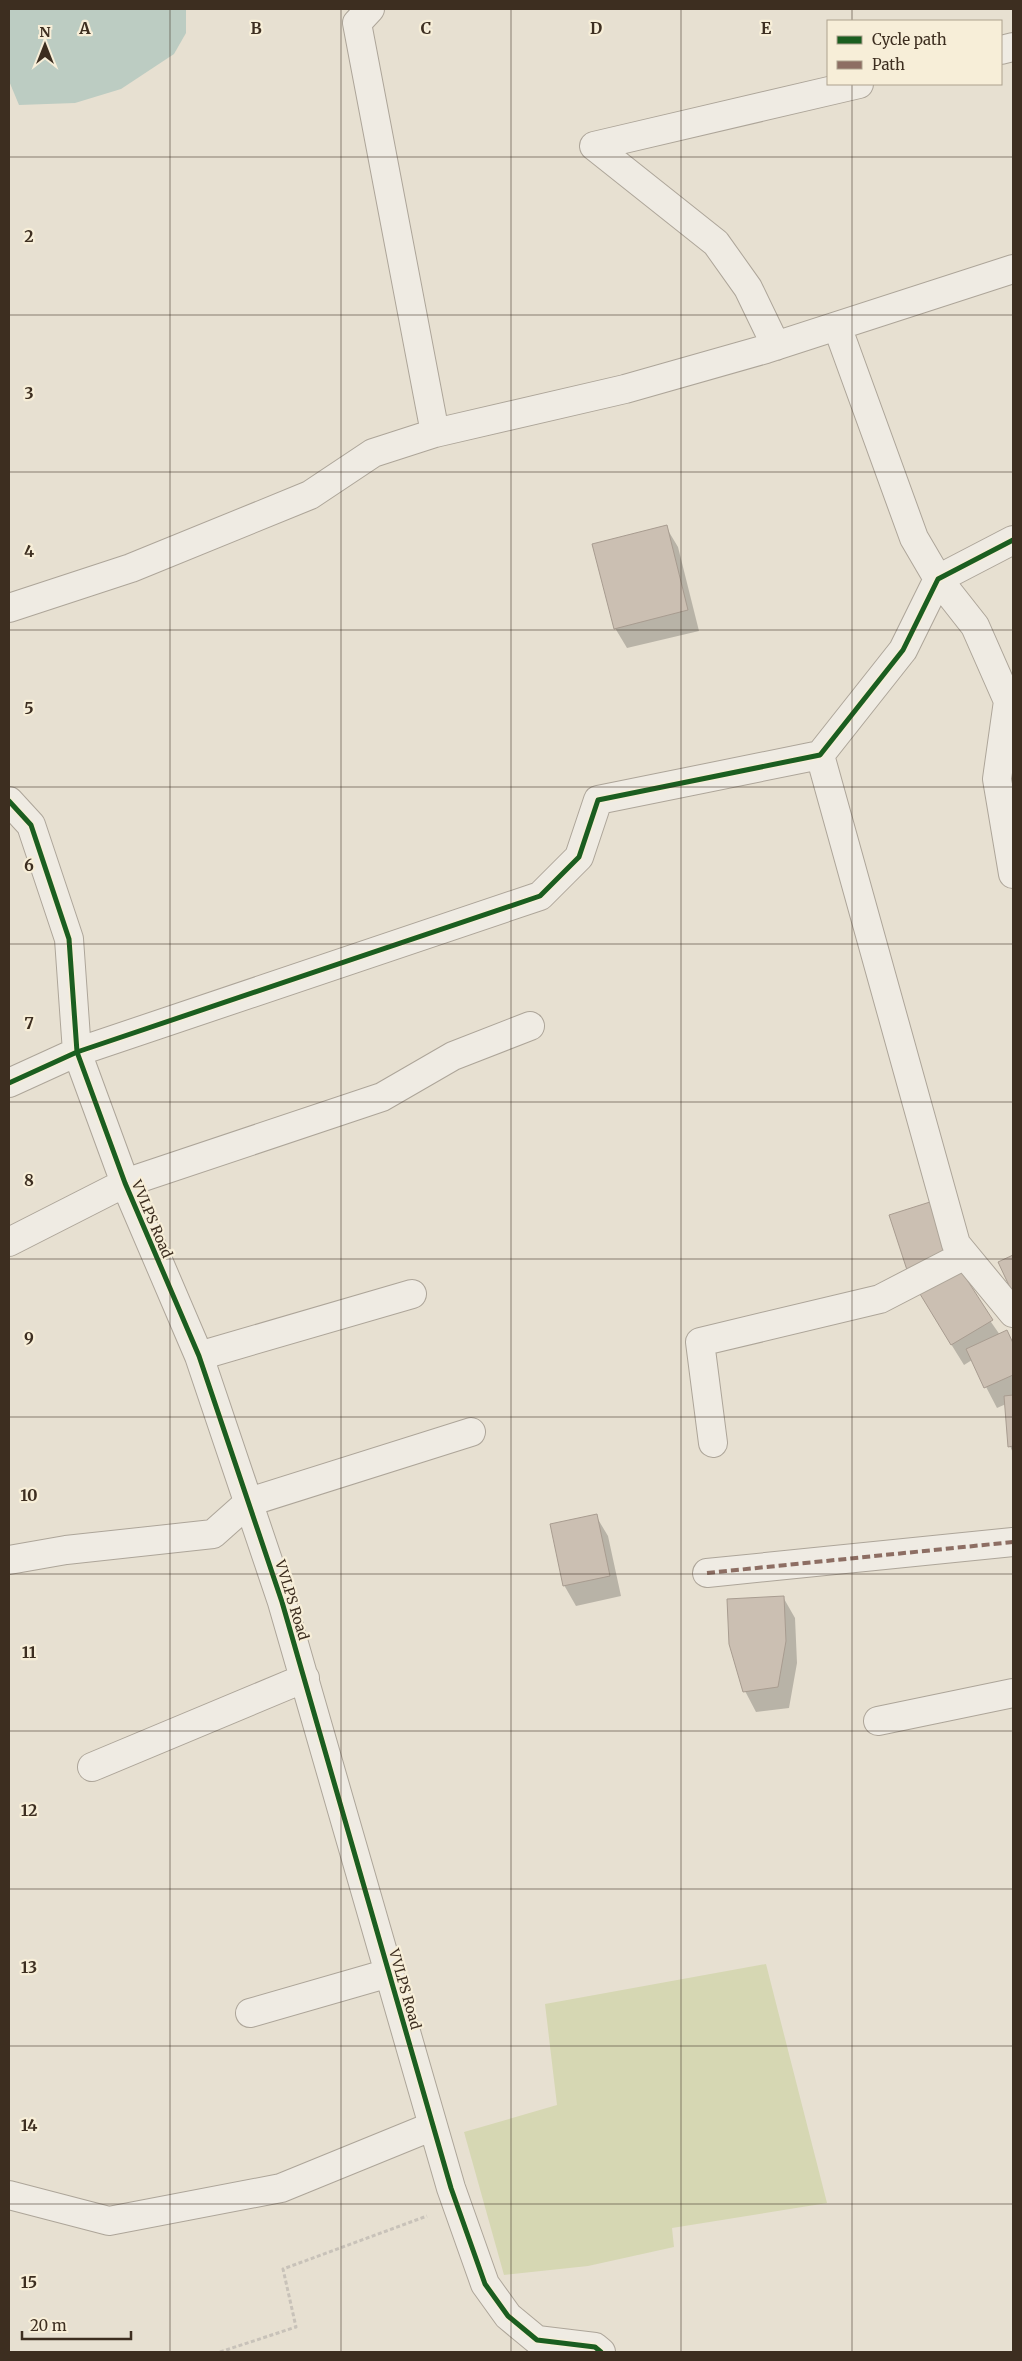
<svg xmlns="http://www.w3.org/2000/svg" width="1022" height="2361" viewBox="0 0 1022 2361" font-family="Merriweather,serif">
<style>
.green{fill:#d6d7b3}
.water{fill:#bcccc2}
.shadow{fill:#0003}
.building{fill:#cbbfb2;stroke:#a89c90}
.lines{fill:none;stroke-linecap:round;stroke-linejoin:round}
.street-casing{stroke:#ada599;stroke-width:30}
.path{stroke:#c8c2b9;stroke-width:3;stroke-dasharray:4 2.5;stroke-linecap:butt}
.street{stroke:#efebe3;stroke-width:28}
.quiet{stroke:#8d6e63;stroke-width:4;stroke-dasharray:8 4;stroke-linecap:butt}
.cycleway-casing{stroke:#f7eed8;stroke-width:8}
.cycleway{stroke:#1b5e20;stroke-width:5}
.grid{fill:none;stroke:#3d2e20;stroke-width:1;stroke-opacity:0.55}
.labels{text-anchor:middle;stroke-width:4.5;stroke-linejoin:round;paint-order:stroke}
.street-label{font-size:14px;fill:#3d2e20;stroke:#f7eed8}
.grid-label{font-size:16px;text-anchor:middle;font-weight:bold;fill:#3d2e20;stroke:#f7eed8;stroke-width:4.5;stroke-linejoin:round;paint-order:stroke}
</style>
<rect width="100%" height="100%" fill="#e7e0d1"/>
<path class="green" d="M766 1964 827 2203 672 2228 674 2247 588 2266 504 2275 464 2132 557 2105 545 2004Z"/>
<path class="water" d="M9 9H186V33L174 54 121 89 75 103 19 105 9 81Z"/>
<path class="shadow" d="M666 527 678 547 699 631 627 648 615 628Z
M957 1273 1000 1335 1007 1332 1013 1343V1453L1010 1446 1006 1404 997 1408 972 1360 964 1365 933 1315Z
M596 1516 608 1536 621 1596 576 1606 564 1585Z
M783 1597 795 1618 797 1663 789 1708 756 1712 745 1691Z"/>
<path class="building" d="M667 525 688 610 614 629 592 544Z
M930 1202 948 1257 907 1270 889 1215Z
M1013 1255V1294L998 1262Z
M960 1269 993 1320 951 1345 920 1294Z
M1007 1330 1013 1343V1375L984 1388 966 1349Z
M1013 1395V1446L1008 1447 1004 1396Z
M597 1514 610 1576 563 1586 550 1524Z
M784 1596 786 1641 778 1687 743 1692 729 1644 727 1599Z"/>
<g class="lines">
<defs>
<path id="street" d="M370 9 357 23 435 433
M1001 50 1013 47
M837 326 914 538 938 579 975 626 1008 701 997 779 1013 874
M776 346 748 288 716 243 594 146 859 84
M9 608 131 568 310 495 373 453 435 433 625 389 766 349 1013 269
M820 755 956 1244 1013 1313
M9 801 31 825 69 939 77 1052 125 1183 199 1356 282 1602 451 2188 485 2284 508 2316 537 2340 595 2347 601 2352
M9 1083 77 1052 540 896 579 857 598 800 820 755 903 650 938 579 1013 540
M9 1242 125 1183 382 1097 453 1056 530 1026
M199 1356 412 1294
M713 1443 700 1342 880 1299 965 1255
M9 1560 66 1550 213 1534 249 1502 471 1432
M707 1573 1013 1542
M878 1721 1013 1693
M92 1767 305 1678
M250 2013 389 1973
M9 2195 109 2221 281 2188 433 2126"/>
</defs>
<use href="#street" class="street-casing"/>
<path class="path" d="M220 2352 296 2327 283 2269 427 2216"/>
<use href="#street" class="street"/>
<path class="quiet" d="M707 1573 1013 1542"/>
<defs>
<path id="cycleway" d="M9 801 31 825 69 939 77 1052 125 1183 199 1356 282 1602 451 2188 485 2284 508 2316 537 2340 595 2347 601 2352
M9 1083 77 1052 540 896 579 857 598 800 820 755 903 650 938 579 1013 540"/>
</defs>
<use href="#cycleway" class="cycleway-casing"/>
<use href="#cycleway" class="cycleway"/>
</g>
<path class="grid" d="M170 9V2352M341 9V2352M511 9V2352M681 9V2352M852 9V21M852 84V2352M9 157H1013M9 315H1013M9 472H1013M9 630H1013M9 787H1013M9 944H1013M9 1102H1013M9 1259H1013M9 1417H1013M9 1574H1013M9 1731H1013M9 1889H1013M9 2046H1013M9 2204H1013"/>
<g class="labels">
<g class="street-label">
<text transform="translate(152 1219) rotate(67)" y="5">VVLPS Road</text>
<text transform="translate(292 1600) rotate(73)" y="5">VVLPS Road</text>
<text transform="translate(405 1989) rotate(74)" y="5">VVLPS Road</text>
</g>
</g>
<g class="grid-label">
<text x="85" y="34">A</text>
<text x="256" y="34">B</text>
<text x="426" y="34">C</text>
<text x="596" y="34">D</text>
<text x="766" y="34">E</text>
<text x="29" y="242">2</text>
<text x="29" y="399">3</text>
<text x="29" y="557">4</text>
<text x="29" y="714">5</text>
<text x="29" y="871">6</text>
<text x="29" y="1029">7</text>
<text x="29" y="1186">8</text>
<text x="29" y="1344">9</text>
<text x="29" y="1501">10</text>
<text x="29" y="1658">11</text>
<text x="29" y="1816">12</text>
<text x="29" y="1973">13</text>
<text x="29" y="2131">14</text>
<text x="29" y="2288">15</text>
</g>
<rect width="1022" height="2361" fill="none" stroke="#3d2e20" stroke-width="20"/>
<rect x="827" y="20" width="175" height="65" fill="#f7eed8" stroke="#ada18e"/>
<rect x="837" y="36" width="25" height="8" fill="#1b5e20" stroke="#ada18e"/>
<text x="872" y="45" font-size="15" fill="#3d2e20">Cycle path</text>
<rect x="837" y="61" width="25" height="8" fill="#8d6e63" stroke="#ada18e"/>
<text x="872" y="70" font-size="15" fill="#3d2e20">Path</text>
<g transform="translate(45 45)" stroke="#f7eed8" stroke-width="4" paint-order="stroke">
<path d="M0-4L9 19L0 12L-9 19Z" fill="#3d2e20"/>
<text y="-8" font-size="14" font-weight="bold" text-anchor="middle" fill="#3d2e20">N</text>
</g>
<path d="M22 2331v8h109v-8" fill="none" stroke="#3d2e20" stroke-width="2.5"/>
<text x="30" y="2331" font-size="15" fill="#3d2e20" stroke="#f7eed8" stroke-width="4" paint-order="stroke">20 m</text>
</svg>
